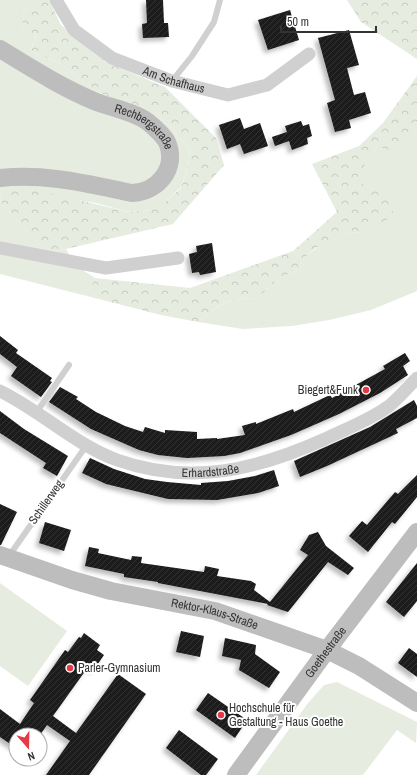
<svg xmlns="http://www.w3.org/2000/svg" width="417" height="775" viewBox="0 0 417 775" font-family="'Archivo Narrow',sans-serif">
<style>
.green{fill:#e6ecdf}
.forest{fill:url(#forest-crowns)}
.building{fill:url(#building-hatch);filter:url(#shadow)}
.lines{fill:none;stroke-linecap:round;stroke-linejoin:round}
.lane{stroke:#d0d0d0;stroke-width:6}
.street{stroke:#d0d0d0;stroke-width:13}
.secondary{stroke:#bdbdbd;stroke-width:18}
.poi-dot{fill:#e63946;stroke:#fff;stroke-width:1.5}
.labels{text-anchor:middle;stroke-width:4;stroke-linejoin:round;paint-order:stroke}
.street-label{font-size:12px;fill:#333;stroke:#fff}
.poi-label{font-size:12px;fill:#333;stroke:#fff;text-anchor:start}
</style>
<defs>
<pattern id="forest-crowns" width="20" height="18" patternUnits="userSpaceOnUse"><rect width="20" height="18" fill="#e6ecdf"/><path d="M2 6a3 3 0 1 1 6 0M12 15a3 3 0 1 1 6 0" fill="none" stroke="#c6cbc0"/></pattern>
<pattern id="building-hatch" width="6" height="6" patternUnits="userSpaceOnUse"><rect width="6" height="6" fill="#1a1a1a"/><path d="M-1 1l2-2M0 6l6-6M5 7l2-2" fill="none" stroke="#333"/></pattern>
<filter id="shadow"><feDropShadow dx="-3.5" dy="3.5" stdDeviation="2" flood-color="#0004"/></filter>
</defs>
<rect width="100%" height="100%" fill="#fff"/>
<path class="green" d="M0 0H37L24 12 22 28 36 34 31 51 61 64 97 92 153 114 171 127 179 138 190 149 188 168 181 187 165 202 152 210 129 212 96 203 3 188 0 201Z
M414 134 417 135V291L371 310 329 320 292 326 243 329 198 322C223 302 226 299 258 298L279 278 296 271 305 257 318 247 328 249 342 234 359 232 366 186 354 182 377 146Z
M0 201 46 252 66 249 76 266 95 278 87 296 0 274Z
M0 583 67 631 28 686 0 666Z
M337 682 417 722 416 743 397 730 363 775H256L308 703 324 685Z"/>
<path class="forest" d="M37 0H49L61 25 106 62 165 87 216 138 224 165 173 224 66 249 46 252 0 201 3 188 36 190 129 212 151 210 165 202 181 188 188 168 190 149 179 138 171 127 153 114 97 92 61 64 31 51 36 35 22 28 24 12Z
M347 0H417V59L361 22Z
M417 76V135L414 134 398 153 377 146 355 181 388 194 393 213 382 225 359 232 342 234 339 242 328 249 317 247 305 257 296 271 279 278 258 298C225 299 223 302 198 322L161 315 87 296 95 278 190 288 293 251 337 212 312 164 359 146 383 123Z"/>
<path class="building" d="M146 0H163L164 23H168L169 37 143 38 142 24 147 23Z
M290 10 299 40 268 50 258 20Z
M349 30 359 65 347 68 354 95 365 92 371 113 349 120 351 128 335 132 327 103 335 100 318 38Z
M240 118 244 129 260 123 268 146 244 154 240 144 227 149 219 125Z
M301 121 303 126 309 124 312 136 307 138 308 144 292 150 289 141 275 146 272 137 287 132 285 126Z
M212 243 216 272 200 275 199 272 192 273 189 254 197 252 196 246Z
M0 336 18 350 16 353 52 378 50 381 52 382 41 397 11 376 17 367 0 354Z
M405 353 410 361 403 366 408 375 380 393 339 414 291 435 240 453 224 456 187 458 158 455 139 450 91 429 49 402 60 387 78 397 76 399 96 412 125 426 143 432 145 427 165 433V430L197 432V439L217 438V439L245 435 242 426 256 422V424L293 409 294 412 330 395 332 398 385 369 383 366Z
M414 400 417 406V418L396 429 398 433 327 466 300 477 294 461 370 427Z
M0 411 24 429 68 456 57 476 43 468 46 463 0 433Z
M90 458 114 469 145 479 167 482 201 485V483L228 481 255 476 274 470 279 486 258 493 217 500 168 499 106 484 82 473Z
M417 475V497L395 524 392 522 368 552 349 536 362 521 367 525 395 492 398 494Z
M0 504 17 512 1 545H0Z
M45 522 71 530 64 551 39 543Z
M318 532 326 546 354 568 348 575 328 562 288 612 267 605 268 604 158 583V582L124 577V574L85 566 89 547 99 549 98 553 131 560 132 556 142 557 141 563 204 572 205 566 219 569 217 576 251 581 256 584 254 590 270 602 308 555 300 550 309 535Z
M417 563V601L404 617 386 602Z
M181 631 204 636 200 657 176 652Z
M84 633 100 645 97 650 104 655 93 671 88 667 53 716 76 733 118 674 146 694 89 775H46L70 741 47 725 40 735H16V748L0 737V709L20 724 34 703 30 700 65 650 68 652 79 637 81 638Z
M225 638 256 645 255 654 280 672 269 688 239 670 241 660 222 656Z
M409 648 417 654V677L398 663Z
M208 693 247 720 235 738 196 710Z
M179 730 218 759 206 775H201L166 748Z"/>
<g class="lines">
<path class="lane" d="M172 81 192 56 214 22 220 0
M36 413 69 365
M9 556 86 446"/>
<g class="street">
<path id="s1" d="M56 0 74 30 112 58 172 81 228 95 267 85 309 54"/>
<path d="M0 248 106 268 178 258"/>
<path id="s2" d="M0 391C41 411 74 444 117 460 191 486 256 470 325 439 346 429 370 420 389 406 399 398 408 387 417 378"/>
</g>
<g class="secondary">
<path id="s3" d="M0 49C31 68 61 87 94 101 111 108 133 111 148 122 154 127 163 135 167 142 178 168 158 192 132 193 88 184 45 173 0 178"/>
<path id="s4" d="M0 555 72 580 111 591 215 611 327 650 359 666 417 703"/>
<path id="s5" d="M236 775 327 650 417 532"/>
</g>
</g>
<g class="poi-dot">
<circle cx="366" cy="390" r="4"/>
<circle cx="70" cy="668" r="4"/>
<circle cx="221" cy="715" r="4"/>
</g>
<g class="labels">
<g class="street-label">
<text dy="4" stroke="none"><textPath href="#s1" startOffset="148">Am Schafhaus</textPath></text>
<text dy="4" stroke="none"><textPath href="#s3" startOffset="165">Rechbergstraße</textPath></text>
<text dy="4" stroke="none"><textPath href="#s2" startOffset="231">Erhardstraße</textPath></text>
<text transform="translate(46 502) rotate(-55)" y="4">Schillerweg</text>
<text dy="4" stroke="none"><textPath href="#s4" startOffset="223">Rektor-Klaus-Straße</textPath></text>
<text dy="4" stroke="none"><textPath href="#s5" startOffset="152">Goethestraße</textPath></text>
</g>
<g class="poi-label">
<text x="358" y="394" text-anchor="end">Biegert&amp;Funk</text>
<text x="78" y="672">Parler-Gymnasium</text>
<text x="229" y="712">Hochschule für<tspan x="229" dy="14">Gestaltung - Haus Goethe</tspan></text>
</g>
</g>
<g transform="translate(28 747) rotate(160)"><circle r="19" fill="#ffffff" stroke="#adadad"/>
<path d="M0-3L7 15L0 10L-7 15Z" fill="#e63946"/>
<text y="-6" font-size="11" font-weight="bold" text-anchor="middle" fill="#333333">N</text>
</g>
<path d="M281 26v6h95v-6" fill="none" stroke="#333333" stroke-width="2"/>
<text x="287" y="26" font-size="12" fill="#333333" stroke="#ffffff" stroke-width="3" paint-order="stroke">50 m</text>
</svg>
